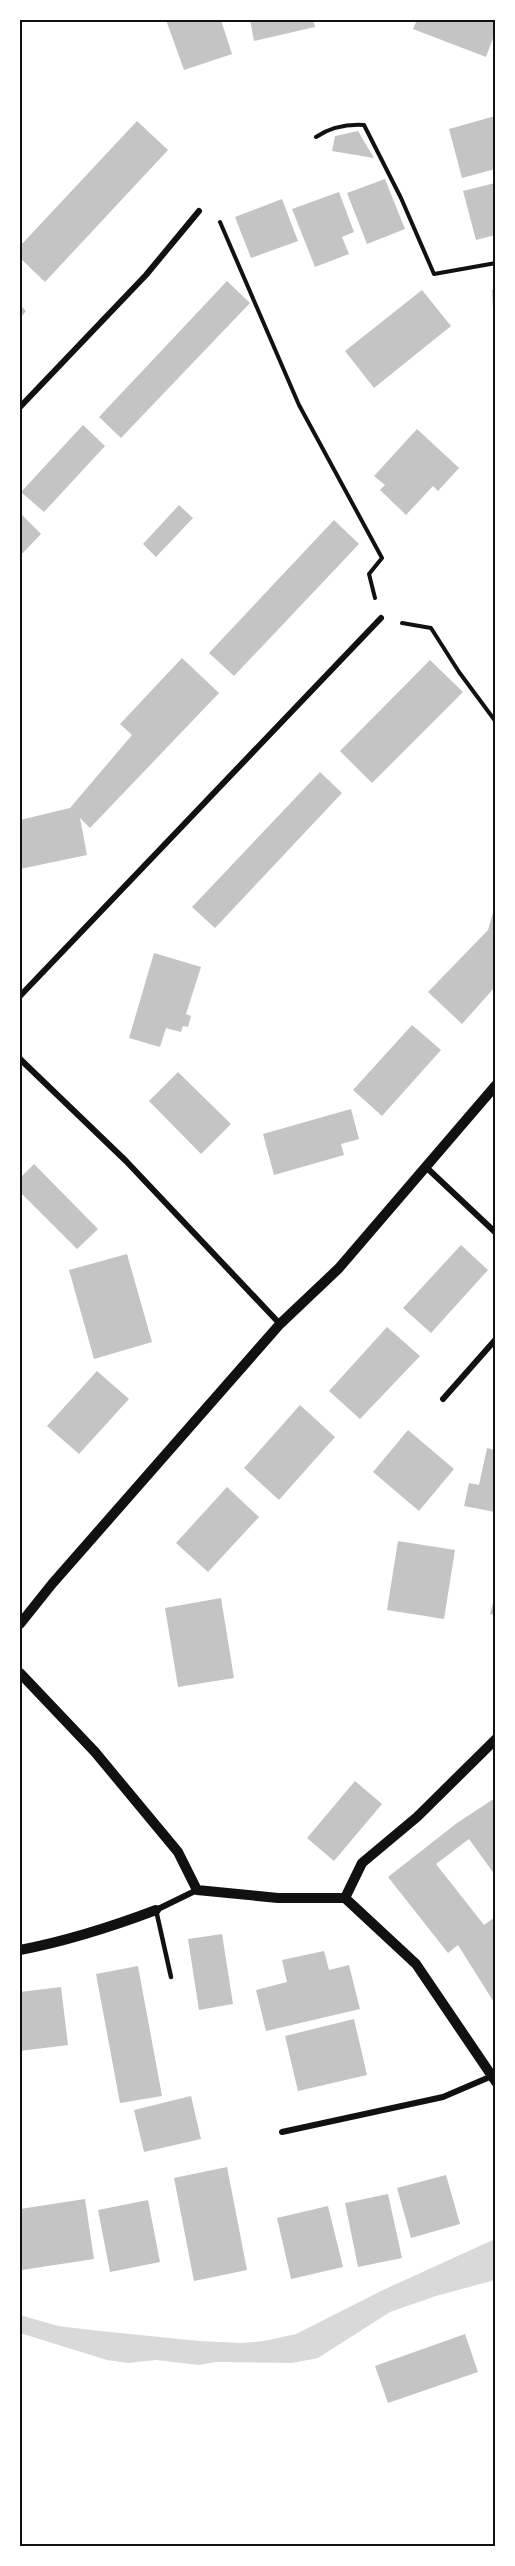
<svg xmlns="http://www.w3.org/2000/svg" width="515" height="2566" viewBox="0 0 515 2566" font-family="'DejaVu Sans',sans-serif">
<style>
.water{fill:#d9d9d9}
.building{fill:#c4c4c4}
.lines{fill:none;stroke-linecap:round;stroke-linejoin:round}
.path{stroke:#111;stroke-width:4}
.service{stroke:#111;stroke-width:4.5}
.minor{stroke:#111;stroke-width:6}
.tertiary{stroke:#111;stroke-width:10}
.neatline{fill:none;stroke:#111;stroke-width:2}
</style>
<rect width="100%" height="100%" fill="#fff"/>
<path class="water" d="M495 2239V2280L436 2296 390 2312 318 2358 292 2363 216 2362 199 2365 156 2360 128 2363 107 2360 20 2333V2315L58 2326 100 2331 199 2341 242 2343 264 2341 296 2334 383 2290Z"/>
<path class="building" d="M166 20H221L232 54 184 70Z
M250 20H313L315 27 254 41Z
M417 20H495V33L486 57 413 29Z
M495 116V169L462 178 449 129Z
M137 121 168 150 45 282 20 258V246Z
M358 131 374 158 332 151 335 136Z
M385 179 405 229 367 244 347 193Z
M495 183V235L476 240 463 191Z
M339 192 354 232 342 237 349 254 315 267 292 209Z
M282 199 298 241 251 258 235 217Z
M227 281 250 303 121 438 99 417Z
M422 290 451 326 374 388 345 351Z
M492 290H495V330H494Z
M20 305 26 311 20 318Z
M83 425 105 446 44 512 21 492Z
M417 429 459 468 438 491 433 486 406 515 380 490 385 485 374 476Z
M179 505 193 518 156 557 143 544Z
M20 513 41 534 20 556Z
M334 520 359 544 234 676 209 653Z
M182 658 219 693 90 828 80 818 87 855 20 869V820L70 808 132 735 120 724Z
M430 660 463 692 372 783 340 751Z
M320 772 342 793 215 928 192 907Z
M495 906V987L462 1024 428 992 488 930Z
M154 953 201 967 186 1014 191 1016 188 1027 183 1026 181 1032 166 1028 160 1047 129 1038Z
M412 1025 441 1050 382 1116 353 1090Z
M178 1072 231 1124 201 1154 149 1101Z
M351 1109 359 1139 341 1144 344 1155 274 1175 263 1134Z
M34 1164 98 1229 77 1249 20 1192V1178Z
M461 1245 488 1270 431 1333 403 1308Z
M127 1254 152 1342 94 1359 69 1270Z
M387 1327 420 1356 360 1419 329 1391Z
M97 1371 129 1399 79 1454 47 1426Z
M300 1405 335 1437 279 1500 244 1468Z
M408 1430 454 1469 419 1511 373 1472Z
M487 1448 495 1450V1512L464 1506 469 1483 479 1485Z
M227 1487 259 1517 208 1572 176 1543Z
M398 1541 455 1550 444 1619 387 1610Z
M495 1596V1615L490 1614Z
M221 1598 234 1678 178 1687 165 1608Z
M355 1781 382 1804 334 1861 307 1838Z
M495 1798V1875L469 1839 436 1864 484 1925 495 1917V2004L458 1945 448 1953 388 1877 457 1823Z
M222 1934 233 2004 199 2010 188 1939Z
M324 1951 329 1970 349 1965 360 2009 266 2031 256 1990 287 1982 282 1960Z
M138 1966 162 2096 120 2103 96 1974Z
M61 1987 68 2045 20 2051V1992Z
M354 2019 367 2075 298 2091 285 2036Z
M191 2096 201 2139 144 2152 134 2110Z
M227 2167 247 2270 194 2281 174 2178Z
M446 2175 460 2224 411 2238 397 2188Z
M388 2194 402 2258 358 2267 345 2203Z
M85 2199 94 2259 22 2270 20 2252V2209Z
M148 2200 160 2262 110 2272 98 2210Z
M328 2206 343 2267 291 2279 277 2218Z
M465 2334 478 2372 388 2403 375 2366Z"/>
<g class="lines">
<path class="path" d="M316 137C331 127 346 124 364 125L401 198 434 274 496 263
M220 222 299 405 382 558 369 574 375 598
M402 623 431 628 459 672 496 722"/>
<path class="service" d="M156 1910 171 1977"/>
<path class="minor" d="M20 407 146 275 199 211
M20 996 381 618
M20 1059 126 1161 280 1324
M427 1168 496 1233
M443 1399 496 1339
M156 1910 197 1890
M282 2132 443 2097 492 2076"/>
<path class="tertiary" d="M20 1624 52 1584 280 1324 339 1268 496 1085
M20 1673 95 1752 178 1852 197 1890 278 1898H345
M345 1898 416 1964 496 2082
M345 1898 362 1863 417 1817 496 1739
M20 1950C67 1941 111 1927 156 1910"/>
</g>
<rect width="515" height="2566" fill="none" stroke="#ffffff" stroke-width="42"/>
<rect x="21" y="21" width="473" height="2524" class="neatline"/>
</svg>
